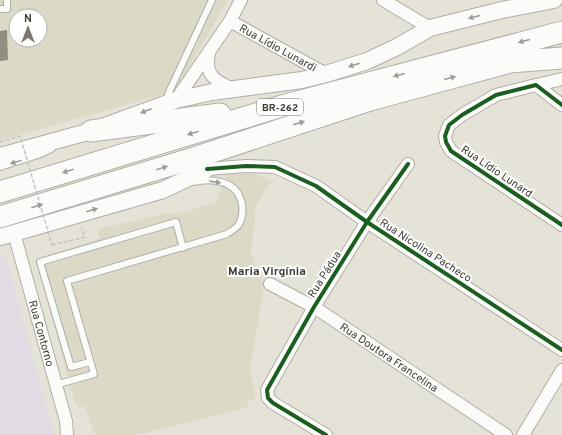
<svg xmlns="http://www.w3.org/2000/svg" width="562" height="435" viewBox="0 0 562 435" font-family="Overpass,sans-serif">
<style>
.built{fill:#ddd9c7;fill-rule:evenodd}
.industrial{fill:#e1dce4}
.building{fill:#938f80}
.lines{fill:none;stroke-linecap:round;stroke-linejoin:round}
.service-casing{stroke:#b0aea6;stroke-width:8}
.minor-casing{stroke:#b0aea6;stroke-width:14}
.secondary-casing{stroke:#b0aea6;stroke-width:18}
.motorway-casing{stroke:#b0aea6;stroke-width:23}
.path{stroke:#c3c2bf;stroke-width:1.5;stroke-dasharray:4 2;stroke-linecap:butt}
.service{stroke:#fbfbf9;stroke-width:6}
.minor{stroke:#fbfbf9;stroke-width:12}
.secondary{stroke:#fbfbf9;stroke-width:16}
.motorway{stroke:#fbfbf9;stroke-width:21}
.path-bridge{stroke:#c3c2bf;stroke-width:1.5;stroke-dasharray:4 2;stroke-linecap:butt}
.cycleway-casing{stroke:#fff;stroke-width:6}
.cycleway{stroke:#1b5e20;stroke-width:4}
.oneway{fill:#9d9c98}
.labels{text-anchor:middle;stroke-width:4;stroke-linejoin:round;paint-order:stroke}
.shield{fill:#fff;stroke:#797772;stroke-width:1}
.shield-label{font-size:10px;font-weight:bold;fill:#3f3d36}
.street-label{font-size:11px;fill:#3f3d36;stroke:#fff}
.neighbourhood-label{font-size:12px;font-weight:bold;fill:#3f3d36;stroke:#fff}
</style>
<rect width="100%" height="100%" fill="#e5e2d8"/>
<path class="built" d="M0 0H228L175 91 0 140ZM16 16H40V40H16Z
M253 173 271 181 256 205 251 254 264 288 250 368 256 399 249 400 246 408 137 435H95L85 407H79L74 401 37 258 99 239 98 229 159 215 185 212 216 202 226 175Z"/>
<path class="industrial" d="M5 255 54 435H0V256Z"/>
<path class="building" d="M7 30 8 60 0 61V31Z"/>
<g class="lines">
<defs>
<path id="service" d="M0 9H7V0
M166 102 169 92 212 0
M0 167 38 155 51 149
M90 362 71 367 40 262 176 222 183 248
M55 385 94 374 67 281 227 234C231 231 237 228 239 224 246 211 242 192 229 185 220 180 205 179 195 182"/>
<g id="minor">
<path d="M383 0 430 28"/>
<path id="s1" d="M230 21 326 74"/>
<path d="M209 53C204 75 215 81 233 89"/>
<path d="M536 85 562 79"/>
<path d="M176 100 230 21 241 0"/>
<path d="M562 105 536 85 496 95 462 115 449 125 445 136 446 142 451 151 562 225"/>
<path d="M207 169 246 166 275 167 316 186 367 222 562 350"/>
<path id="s2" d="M14 233 66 421 67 435"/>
<path id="s3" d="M270 284 314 307 506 435"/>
<path d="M326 435 273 403 268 398 267 390 314 307 367 222 408 164"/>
<path d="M523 435 562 370"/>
</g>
<path id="secondary" d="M0 156 91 131 176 100 212 92 302 80 326 74 367 61 397 47 430 28 502 10 554 0
M0 237 163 190 207 169"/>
<path id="motorway" d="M91 131 220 114
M0 192 282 106 562 32
M0 217 197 157 370 100 510 62 562 58"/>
</defs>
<use href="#service" class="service-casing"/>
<use href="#minor" class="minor-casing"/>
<use href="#secondary" class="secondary-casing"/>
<use href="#motorway" class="motorway-casing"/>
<path class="path" d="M52 245 85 237 81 228"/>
<use href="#service" class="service"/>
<use href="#minor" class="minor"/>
<use href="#secondary" class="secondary"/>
<use href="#motorway" class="motorway"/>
<path class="path-bridge" d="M0 142 20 136 52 245"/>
<defs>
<path id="cycleway" d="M562 105 536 85 496 95 462 115 449 125 445 136 446 142 451 151 562 225
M207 169 246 166 275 167 316 186 367 222 562 350
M326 435 273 403 268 398 267 390 314 307 367 222 408 164"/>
</defs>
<use href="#cycleway" class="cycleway-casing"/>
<use href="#cycleway" class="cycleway"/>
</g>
<defs><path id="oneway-solid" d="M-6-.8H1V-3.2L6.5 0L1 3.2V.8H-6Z"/></defs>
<g class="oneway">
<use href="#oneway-solid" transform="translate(474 17) rotate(166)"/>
<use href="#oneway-solid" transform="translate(524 41) rotate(165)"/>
<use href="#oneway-solid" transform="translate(354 65) rotate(162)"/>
<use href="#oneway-solid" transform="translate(399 75) rotate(165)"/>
<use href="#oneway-solid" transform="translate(450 78) rotate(-15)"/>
<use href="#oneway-solid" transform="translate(146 111) rotate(159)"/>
<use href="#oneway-solid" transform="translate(299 123) rotate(-18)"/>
<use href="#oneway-solid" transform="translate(193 133) rotate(163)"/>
<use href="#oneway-solid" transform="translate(16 162) rotate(163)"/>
<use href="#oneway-solid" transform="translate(162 168) rotate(-17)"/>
<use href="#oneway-solid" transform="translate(68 171) rotate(163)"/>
<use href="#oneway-solid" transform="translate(215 182) rotate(9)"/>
<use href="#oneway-solid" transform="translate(37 206) rotate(-17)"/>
<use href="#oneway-solid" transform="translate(92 210) rotate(-16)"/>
</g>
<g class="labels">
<rect class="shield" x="257" y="99" width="46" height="16" rx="3"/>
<g class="shield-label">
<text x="280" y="111">BR-262</text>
</g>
<g class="street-label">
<text dy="4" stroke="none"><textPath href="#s1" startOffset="55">Rua Lídio Lunardi</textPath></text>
<text transform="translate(497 171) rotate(34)" y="4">Rua Lídio Lunard</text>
<text transform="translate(426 250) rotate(33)" y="4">Rua Nicolina Pacheco</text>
<text transform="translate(324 274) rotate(-58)" y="4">Rua Pádua</text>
<text dy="4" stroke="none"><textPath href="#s2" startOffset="104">Rua Contorno</textPath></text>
<text dy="4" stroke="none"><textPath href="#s3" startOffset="140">Rua Doutora Francelina</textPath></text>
</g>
<g class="neighbourhood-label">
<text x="267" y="275">Maria Virgínia</text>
</g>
</g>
<g transform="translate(28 28)"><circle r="19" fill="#ffffff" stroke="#b2b1af"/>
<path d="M0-3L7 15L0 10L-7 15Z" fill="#79776f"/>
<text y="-6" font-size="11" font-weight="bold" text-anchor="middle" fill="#3f3d36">N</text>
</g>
</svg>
